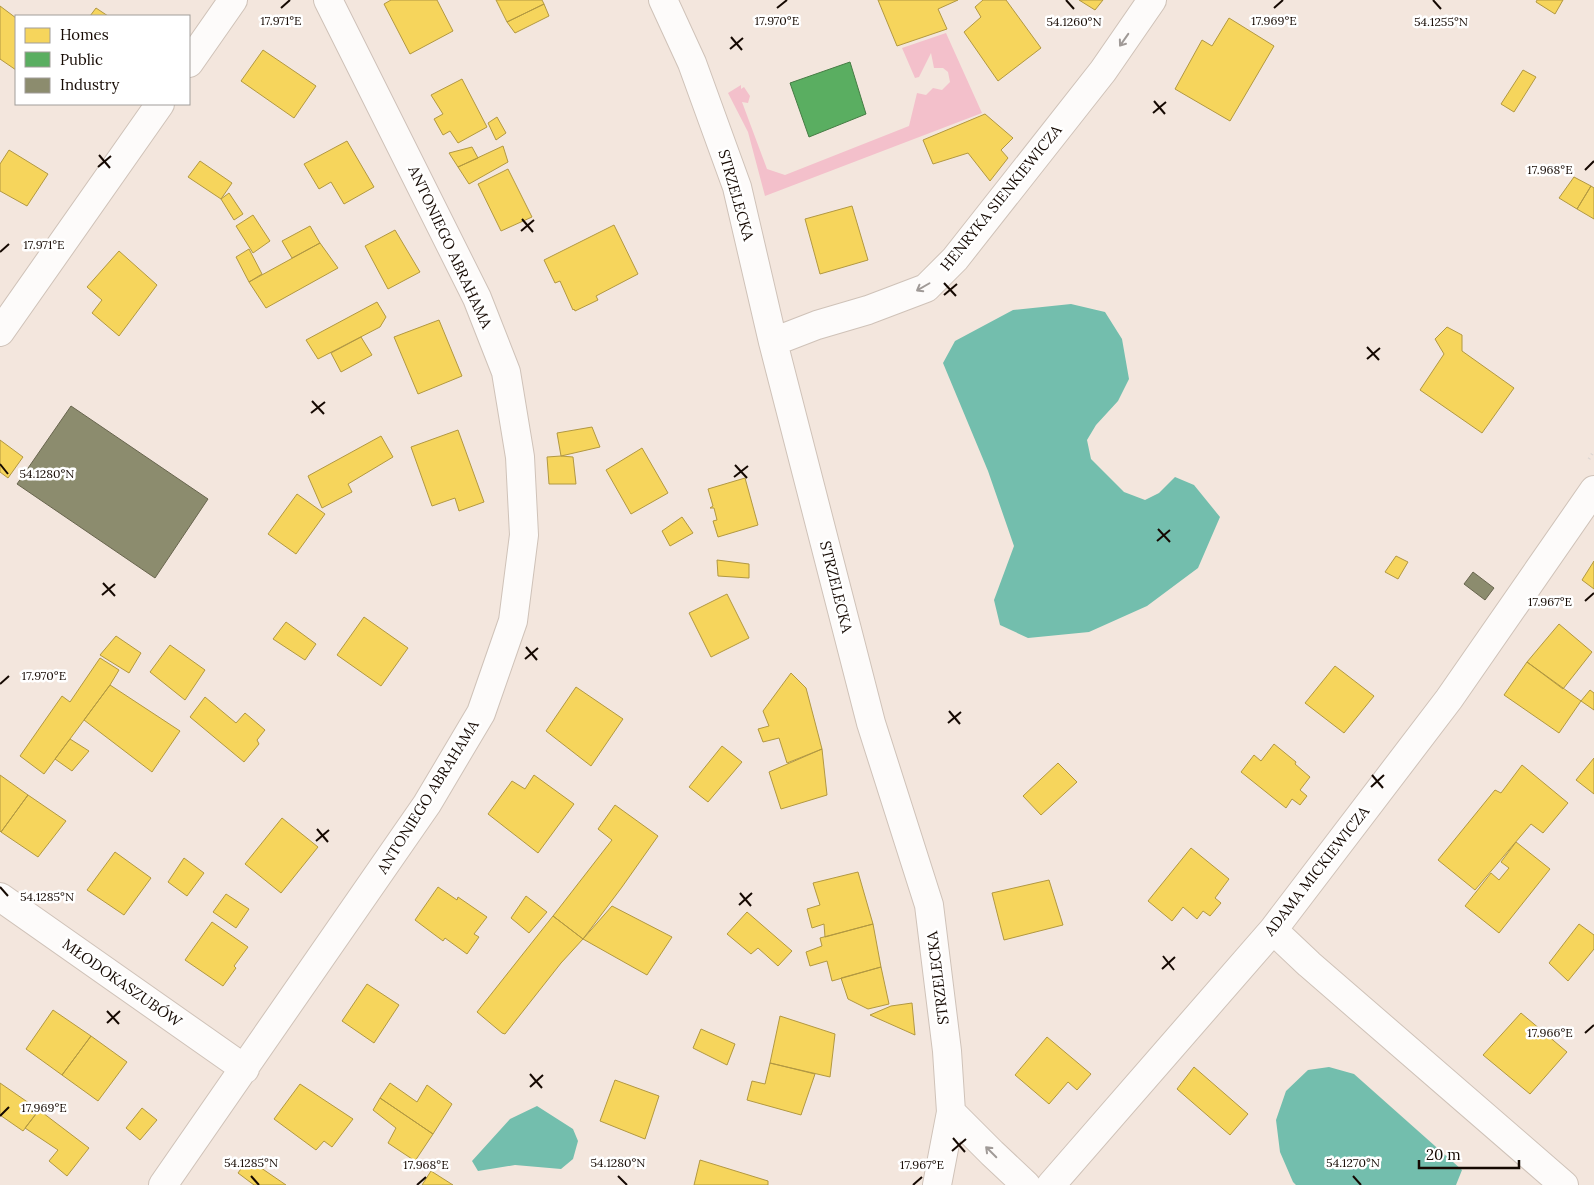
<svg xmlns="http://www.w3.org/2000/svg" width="1594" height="1185" viewBox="0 0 1594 1185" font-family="Lora,serif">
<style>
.green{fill:#f3c0cb}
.water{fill:#73bead}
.homes{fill:#f6d55c;stroke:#b29841}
.public{fill:#5aae61;stroke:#457c44}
.industry{fill:#8c8c6e;stroke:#68654e}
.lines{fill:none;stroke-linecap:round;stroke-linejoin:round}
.minor-casing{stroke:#cfc2b8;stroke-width:30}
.tertiary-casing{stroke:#cfc2b8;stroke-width:30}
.path{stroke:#dad5d2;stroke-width:3;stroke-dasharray:1 4;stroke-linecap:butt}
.minor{stroke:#fdfbfa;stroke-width:28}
.tertiary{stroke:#fdfbfa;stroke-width:28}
.oneway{stroke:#a09a97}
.ticks{fill:none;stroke:#150902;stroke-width:2}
.labels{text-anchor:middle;stroke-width:5;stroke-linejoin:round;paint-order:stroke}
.street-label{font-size:15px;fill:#150902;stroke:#fff}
.ticks-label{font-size:12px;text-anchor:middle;fill:#150902;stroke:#fff;stroke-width:5;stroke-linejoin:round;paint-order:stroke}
</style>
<rect width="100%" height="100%" fill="#f3e6dd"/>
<path class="green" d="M946 33 982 113 765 196 748 132 728 93 741 85V89L744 87 750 96 748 103 742 102 767 169 785 175 909 126 917 93 926 95 933 88 942 90 950 82 948 72 943 68H934L931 53 919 77 915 78 902 48Z"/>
<path class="water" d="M1071 304 1105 312 1122 339 1129 379 1118 401 1096 425 1087 440 1091 459 1124 492 1145 500 1159 493 1175 477 1194 485 1220 517 1198 568 1147 606 1089 632 1028 638 1000 625 994 600 1014 546 988 471 943 363 955 341 1013 310Z
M1329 1067 1354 1074 1462 1170 1456 1185H1296L1293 1182 1280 1152 1276 1120 1286 1091 1308 1070Z
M537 1106 573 1129 578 1141 573 1159 561 1169 515 1165 478 1171 472 1161 510 1119Z"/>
<path class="homes" d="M391 0H437L453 31 410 54 384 4Z
M496 0H542L544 4 507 22Z
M878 0H958L938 9 947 29 897 46Z
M983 0H1006L1041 48 998 81 964 32 981 17 975 7Z
M1079 0H1103L1095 10Z
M1537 0H1563L1555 14 1536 2Z
M544 4 549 16 515 33 507 22Z
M0 6 16 18V70L0 59Z
M96 8 108 16H90Z
M1229 18 1274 46 1230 121 1175 89 1202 40 1212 46Z
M263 50 316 86 294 118 241 81Z
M1523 70 1536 77 1514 112 1501 104Z
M462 79 487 127 458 143 450 131 443 135 434 119 443 114 431 95Z
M985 114 1013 138 1001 150 1008 158 990 181 968 153 933 164 923 140Z
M497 117 506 133 496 140 488 123Z
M347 141 374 187 344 204 331 182 319 189 304 164Z
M503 146 508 162 469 184 458 167Z
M472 147 478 158 458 167 449 153Z
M9 150 48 174 27 206 0 191V164Z
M200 161 232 183 221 199 188 177Z
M508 169 532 217 501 231 478 184Z
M1574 177 1591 186 1577 209 1559 198Z
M1591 186 1594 188V219L1577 209Z
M229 193 243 214 234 220 221 199Z
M852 206 868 260 820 274 805 219Z
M253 215 270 241 253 253 236 226Z
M614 225 638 274 596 296 598 300 575 311 574 309 573 310 560 281 555 283 544 260Z
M310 226 320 243 292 258 282 241Z
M395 230 420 272 388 289 365 246Z
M320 243 338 268 266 308 249 282Z
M249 249 262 274 249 282 236 257Z
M119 251 157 285 119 336 92 313 102 300 87 287Z
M377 302 386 317 380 327 318 359 306 340Z
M439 320 462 376 418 394 394 337Z
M1447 327 1462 335V351L1514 388 1482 433 1420 390 1444 354 1435 339Z
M361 337 372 355 341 372 331 353Z
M592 427 600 447 561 456 557 433Z
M458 430 484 502 459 511 455 498 432 506 411 447Z
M381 436 393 457 348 484 352 492 322 508 308 476Z
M0 440 23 457 8 478 0 472Z
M642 448 668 493 631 514 606 470Z
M561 456 573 457 576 484H549L547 457Z
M745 478 758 525 718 537 713 521 717 520 714 508H710L713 506 708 489Z
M297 494 325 514 296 554 268 534Z
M682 517 693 533 670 546 662 531Z
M1396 556 1408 562 1398 579 1385 572Z
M717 560 749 564V578L718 576Z
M1594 561V589L1582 580Z
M727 594 749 638 711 657 689 613Z
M364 617 408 648 381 686 337 655Z
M286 622 316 644 305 660 273 639Z
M1559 624 1592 652 1563 689 1527 662Z
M116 636 141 653 129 673 100 655Z
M170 645 205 670 185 700 150 672Z
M100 658 119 670 110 685 44 774 20 756 62 696 70 702Z
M1527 662 1581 701 1559 733 1504 695Z
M1335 666 1374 696 1344 733 1305 703Z
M791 673 806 688 822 749 787 763 779 738 763 742 758 729 769 726 763 711Z
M110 685 180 731 152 772 84 720Z
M576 687 623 719 591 766 546 731Z
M1590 690 1594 693V710L1581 701Z
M205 697 236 723 245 713 265 730 257 740 259 744 244 762 190 717Z
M70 739 89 751 72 771 55 759Z
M1274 744 1296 762 1295 764 1310 777 1300 790 1307 796 1300 805 1292 799 1286 808 1241 772 1254 755 1261 761Z
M722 746 742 762 708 802 689 787Z
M822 749 827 795 781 809 769 772Z
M1594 758V794L1576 780Z
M1058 763 1077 782 1041 815 1023 796Z
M1522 765 1568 803 1543 833 1531 824 1475 890 1438 860 1495 790 1501 793Z
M0 775 28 795 1 832 0 831Z
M534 775 574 804 538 853 488 814 512 781 525 789Z
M28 795 66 821 38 857 1 832Z
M615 805 658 836 622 887 583 939 553 916 612 840 598 829Z
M282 818 318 847 281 893 245 864Z
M1516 842 1550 869 1499 933 1465 906 1491 873 1499 880 1509 868 1501 862Z
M1191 848 1229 879 1215 898 1221 903 1210 916 1203 911 1197 919 1183 907 1172 921 1148 901Z
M115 852 151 878 124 915 87 890Z
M184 858 204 873 187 896 168 882Z
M858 872 873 924 825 937 824 924 812 928 807 909 820 905 813 883Z
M1049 880 1063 925 1004 940 992 893Z
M438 887 457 900 458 897 487 917 474 934 479 937 467 954 445 938 443 941 415 920Z
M226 894 249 909 236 928 213 912Z
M526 896 547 912 529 933 511 918Z
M612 906 672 937 647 975 583 939Z
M747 912 792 951 778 966 758 948 751 954 727 934Z
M553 916 583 939 561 963 505 1034 502 1033 477 1012Z
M212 922 248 947 234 966 236 968 223 986 185 960Z
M873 924 881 967 832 981 827 961 810 966 806 952 822 946 820 938Z
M1579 924 1594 935V949L1568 981 1549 963Z
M881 967 889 1004 868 1009 848 999 841 978Z
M367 984 399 1005 374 1043 342 1021Z
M912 1003 915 1035 870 1015 891 1006Z
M53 1010 91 1036 62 1075 26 1049Z
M1521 1013 1567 1052 1530 1094 1483 1055Z
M780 1016 835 1034 830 1077 770 1063Z
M701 1029 735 1044 727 1065 693 1048Z
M91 1036 127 1062 98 1101 62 1075Z
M1047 1037 1091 1074 1077 1090 1068 1082 1049 1104 1015 1075Z
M770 1063 815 1074 801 1115 747 1100 752 1081 765 1084Z
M1194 1067 1248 1114 1230 1135 1177 1089Z
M615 1080 659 1096 645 1139 600 1121Z
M0 1083 39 1110 23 1131 0 1115Z
M390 1083 417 1102 427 1085 452 1104 433 1134 380 1098Z
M300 1084 353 1119 332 1147 324 1141 316 1150 274 1119Z
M380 1098 433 1134 415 1161 388 1143 396 1128 373 1110Z
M142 1108 157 1120 140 1140 126 1128Z
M39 1110 89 1148 67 1176 49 1161 58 1150 25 1128Z
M248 1159 286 1185H254L238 1173Z
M700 1160 768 1181V1185H694Z
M431 1171 453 1185H422Z"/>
<path class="public" d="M850 62 866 114 809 137 790 83Z"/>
<path class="industry" d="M71 406 208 499 155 578 17 484Z
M1473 572 1494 588 1485 600 1464 584Z"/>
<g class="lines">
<defs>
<path id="minor" d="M663 0 692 63 737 187 773 342 871 723 929 905 947 1051 951 1112 937 1185
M773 342 817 325 868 310 926 288 955 259 1103 71 1152 0
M0 897 245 1069
M1273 930 1309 964 1564 1185
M951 1112 992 1153 1026 1185
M163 1185 427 804 481 713 513 621 524 535 520 457 506 372 477 298 328 0
M1051 1185 1273 930 1449 699 1594 490"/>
<path id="tertiary" d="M189 63 233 0
M0 332 160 104"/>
</defs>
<use href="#minor" class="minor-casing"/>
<use href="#tertiary" class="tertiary-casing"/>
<path class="path" d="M1589 459 1594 451"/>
<use href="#minor" class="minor"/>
<use href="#tertiary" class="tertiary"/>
</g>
<defs><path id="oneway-shaft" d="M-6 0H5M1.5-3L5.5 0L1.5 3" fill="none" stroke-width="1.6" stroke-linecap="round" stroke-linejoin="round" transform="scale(1.25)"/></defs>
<g class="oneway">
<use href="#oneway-shaft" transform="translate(1124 40) rotate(125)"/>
<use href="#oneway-shaft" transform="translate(923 287) rotate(150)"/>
<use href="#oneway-shaft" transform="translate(991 1152) rotate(-135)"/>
</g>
<path class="ticks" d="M1066 0 1074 9M1433 0 1441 9M281 8 290 0M777 8 787 0M1274 8 1283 0M731 37 742 50M730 49 743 38M1154 101 1165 114M1153 113 1166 102M99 155 110 168M98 167 111 156M1585 170 1594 161M522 219 533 232M521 231 534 220M0 252 9 244M944 283 956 296M944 295 957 284M1367 347 1379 360M1367 359 1380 348M312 401 324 414M311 413 325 402M0 464 8 474M735 465 747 478M734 477 748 466M1158 529 1170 542M1157 541 1170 530M103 583 115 596M102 595 115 584M1585 601 1594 593M526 647 537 660M525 659 538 648M0 684 9 676M949 711 960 724M948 723 961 712M1372 775 1383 788M1371 787 1384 775M317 829 328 842M316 841 329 830M0 887 8 896M740 893 751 906M739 905 752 893M1163 956 1174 970M1162 969 1175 957M107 1011 119 1024M107 1023 120 1011M1585 1033 1594 1025M530 1074 542 1088M530 1087 543 1075M0 1116 9 1107M953 1138 965 1152M952 1151 966 1139M251 1176 259 1185M618 1176 627 1185M1353 1176 1361 1185M417 1185 426 1177M913 1185 922 1177"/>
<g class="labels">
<g class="street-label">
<text transform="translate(736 195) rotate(74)" y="5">STRZELECKA</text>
<text transform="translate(1001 198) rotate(-51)" y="5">HENRYKA SIENKIEWICZA</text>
<text transform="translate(450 247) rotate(65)" y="5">ANTONIEGO ABRAHAMA</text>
<text transform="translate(836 587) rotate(76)" y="5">STRZELECKA</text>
<text transform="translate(428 797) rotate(-58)" y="5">ANTONIEGO ABRAHAMA</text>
<text transform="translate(1317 871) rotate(-52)" y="5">ADAMA MICKIEWICZA</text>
<text transform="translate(938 978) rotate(-97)" y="5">STRZELECKA</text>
<text transform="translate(122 983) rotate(35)" y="5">MŁODOKASZUBÓW</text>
</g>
</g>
<g class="ticks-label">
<text x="281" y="25">17.971°E</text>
<text x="777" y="25">17.970°E</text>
<text x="1274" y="25">17.969°E</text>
<text x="1074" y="26">54.1260°N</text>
<text x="1441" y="26">54.1255°N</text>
<text x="1550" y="174">17.968°E</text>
<text x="44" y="249">17.971°E</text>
<text x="47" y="478">54.1280°N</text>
<text x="1550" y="606">17.967°E</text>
<text x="44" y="680">17.970°E</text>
<text x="47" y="901">54.1285°N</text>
<text x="1550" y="1037">17.966°E</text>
<text x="44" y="1112">17.969°E</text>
<text x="251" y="1167">54.1285°N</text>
<text x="618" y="1167">54.1280°N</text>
<text x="1353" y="1167">54.1270°N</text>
<text x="426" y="1169">17.968°E</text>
<text x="922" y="1169">17.967°E</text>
</g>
<rect x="15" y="15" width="175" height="90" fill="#ffffff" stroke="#a19d9a"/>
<rect x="25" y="28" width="25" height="15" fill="#f6d55c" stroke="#a19d9a"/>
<text x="60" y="40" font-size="15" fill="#150902">Homes</text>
<rect x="25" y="52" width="25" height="15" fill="#5aae61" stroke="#a19d9a"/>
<text x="60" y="65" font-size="15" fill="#150902">Public</text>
<rect x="25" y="78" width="25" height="15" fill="#8c8c6e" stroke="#a19d9a"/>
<text x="60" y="90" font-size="15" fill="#150902">Industry</text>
<path d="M1419 1160v8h100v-8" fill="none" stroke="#150902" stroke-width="2.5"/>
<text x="1426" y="1160" font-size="15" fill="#150902" stroke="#ffffff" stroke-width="4" paint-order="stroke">20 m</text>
</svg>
